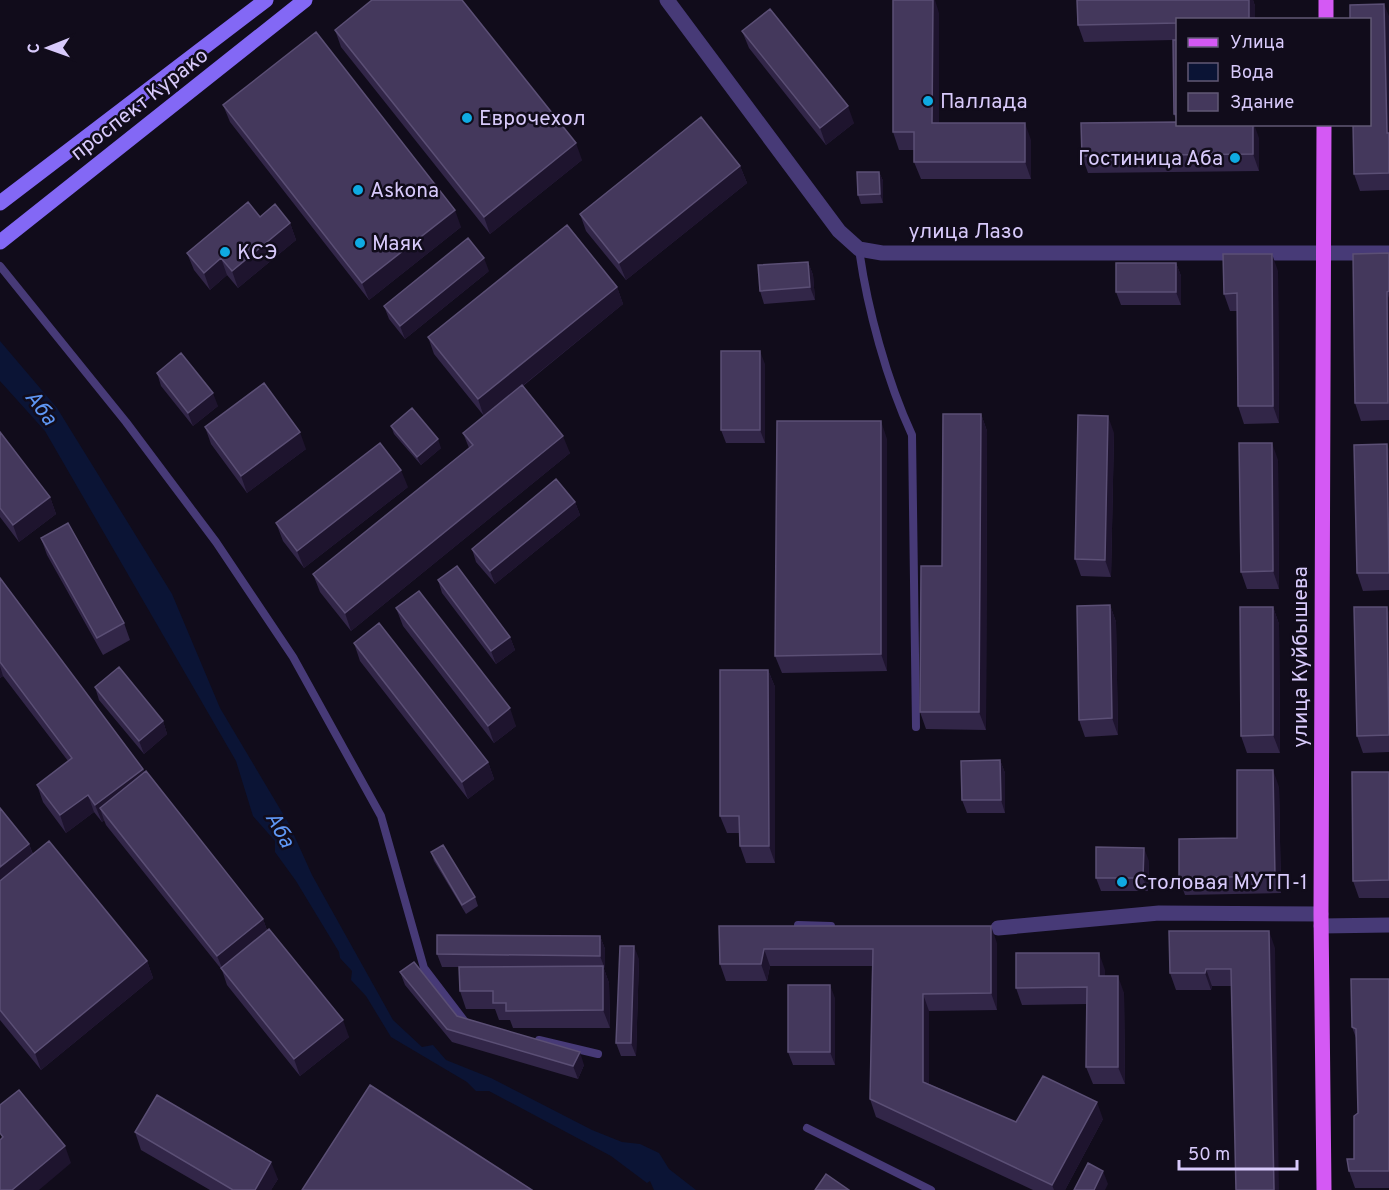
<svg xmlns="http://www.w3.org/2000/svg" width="1389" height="1190" viewBox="0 0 1389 1190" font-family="Overpass,sans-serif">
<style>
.water{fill:#0b1435}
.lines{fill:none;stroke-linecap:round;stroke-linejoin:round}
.service{stroke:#473a77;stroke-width:8}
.minor{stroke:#473a77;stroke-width:15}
.secondary{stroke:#8368f5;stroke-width:15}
.primary{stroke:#d459f4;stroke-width:15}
.wall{fill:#322648}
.shaded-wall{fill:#1e142e}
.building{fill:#44385c;stroke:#5b4f75;stroke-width:1.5}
.poi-dot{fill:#0faae2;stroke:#110c1b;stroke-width:2}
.labels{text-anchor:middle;stroke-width:5;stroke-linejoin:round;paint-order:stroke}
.poi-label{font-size:21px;fill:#d8cafb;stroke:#110c1b;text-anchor:start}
.street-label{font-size:21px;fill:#d8cafb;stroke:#110c1b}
.water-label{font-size:22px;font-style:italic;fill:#5f97f4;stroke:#110c1b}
</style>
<rect width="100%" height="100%" fill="#110c1b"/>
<path class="water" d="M0 341 57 408 172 594 220 708 289 824 312 875 393 1020 422 1047 433 1045 446 1060 491 1078 592 1130 622 1142 640 1144 659 1153 669 1169 696 1190H654L650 1181 647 1183 611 1156 489 1091H476L467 1082 391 1037 366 996 351 980 352 971 340 958 339 952 296 881 275 852V841L253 816 236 761 45 431 0 381Z"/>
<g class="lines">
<path class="service" d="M859 249C867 308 887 381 912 435L916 727
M0 266 126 422 216 542 293 657 381 816 424 968 466 1023
M798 925 831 926
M539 1040 598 1054
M807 1128 931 1190"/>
<path class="minor" d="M667 0 839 231 859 249 882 253H1389
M1321 926 1389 925
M998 928 1159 913 1321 914"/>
<path class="secondary" d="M0 203 266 0
M0 242 305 0"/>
<path class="primary" d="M1326 20V0
M1324 1190 1321 914 1324 124"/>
</g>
<path class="wall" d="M1077 0H1253L1255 6 1178 20V124L1259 138V171L1088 173 1082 156 1177 122 1174 114 1173 40 1084 42 1078 25Z
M939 13V123L1031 140V179H921L914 162V150H899L893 132Z
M1389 16V190L1360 191 1354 174Z
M335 30 582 160 490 234 341 47Z
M742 31 854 123 826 145 749 48Z
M223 105 461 227 369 300 230 122Z
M740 166 747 183 626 280 586 231 580 214Z
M879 172 883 181V203L861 204 858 195Z
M260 217 290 223 296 240 238 288 227 275 210 290 194 270 187 253Z
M1389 253V420L1361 421 1355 403Z
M808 262 813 275 815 300 764 304 760 291Z
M1176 263 1181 276V305H1121L1116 292Z
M489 271 405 339 389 319 384 306Z
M1278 271 1279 423 1244 424 1238 406 1237 311H1230L1224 294Z
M617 287 623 304 523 386 570 453 351 631 320 592 313 574 469 448 463 433 484 416 434 354 428 337Z
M765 364V443H726L721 430Z
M157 373 218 406 193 426 161 386Z
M981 414 987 431 986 730 926 729 920 712 942 566Z
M391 426 441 448 421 465 394 434Z
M205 427 306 449 247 493 211 444Z
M0 432 50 497 56 514 19 542 0 517Z
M1114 433 1111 577 1081 576 1075 559Z
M887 439V671L782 673 775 656Z
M1389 450V590L1363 591 1357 573Z
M1278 460 1279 589H1247L1241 572Z
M408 487 304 568 283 541 276 523Z
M575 502 580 515 495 584 476 562 472 549Z
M41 538 124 623 130 640 103 655 47 555Z
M0 578 145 772 263 919 267 930 349 1037 300 1076 227 985 222 970 106 825 104 820 102 822 94 812 66 833 43 802 37 785 68 761 3 676 0 678Z
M438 580 510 637 515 650 496 664 442 593Z
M1110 605 1116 622 1118 735 1085 737 1079 720Z
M1273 607 1279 624 1280 753H1247L1241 736Z
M396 608 516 726 494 743 403 626Z
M1389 612V752L1363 753 1357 736Z
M354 643 488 762 494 779 468 799 360 661Z
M768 670 775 687V863H746L740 846V833H727L720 816Z
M95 687 163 721 167 734 144 754 99 700Z
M1000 760 1005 773V813H967L962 800Z
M1389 772V898H1359L1353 881Z
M1279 787 1281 893 1185 895 1179 878 1237 838Z
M0 808 29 844 33 854 147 961 153 978 41 1070 0 1020Z
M431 852 475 897 478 906 466 914 434 861Z
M1149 861 1148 891H1101L1096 878Z
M719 926 997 943V1010L929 1011V1084L1016 1122 1103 1119 1065 1190H1033L876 1117 870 1099 872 966H770L767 981H726L720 964Z
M600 936 605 949 604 969 609 983 610 1028H513L510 1020H499L495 1009H466L460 991 459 967H442L437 954Z
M1275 948 1231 986H1212L1211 990H1176L1170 973Z
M639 959 636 1056H621L616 1043Z
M1105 970V976L1124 993 1125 1084H1093L1086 1067 1087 1004 1022 1005 1016 988Z
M400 972 457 1016 584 1065 578 1079 452 1042 405 985Z
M1389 979V1188H1355L1349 1171 1354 1159 1358 1113 1356 1038 1352 1027Z
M835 998V1065H793L788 1052Z
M135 1132 278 1179 271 1190H210L141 1150Z"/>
<path class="shaded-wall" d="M933 0H935L939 13V140L932 123Z
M1249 0H1253L1255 6V20H1249Z
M1384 4 1389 16V138L1387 133Z
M848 106 854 123 826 145 820 128Z
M1025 123 1031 140V179L1025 162Z
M1253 124H1254L1259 138V171L1253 154Z
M576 143 582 160 490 234 484 217Z
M740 166 747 183 626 280 619 263Z
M879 172 883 181V203L880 194Z
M455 210 461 227 369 300 362 283Z
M290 223 296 240 238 288 232 271Z
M1272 254 1278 271 1279 423 1273 406Z
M221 258 227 275 210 290 204 273Z
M484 258 489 271 405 339 400 326Z
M808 262 813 275 815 300 810 287Z
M1176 263 1181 276V305L1176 292Z
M617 287 623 304 484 417 478 399Z
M1387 292 1389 298V404L1388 403Z
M760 351 765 364V443L760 430Z
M213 393 218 406 193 426 188 413Z
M981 414 987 431 986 730 979 712Z
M1108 416 1114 433 1111 577 1105 560Z
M881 421 887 439V671L881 654Z
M300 432 306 449 247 493 241 476Z
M563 436 570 453 351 631 345 613Z
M438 439 441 448 421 465 417 457Z
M1272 443 1278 460 1279 589 1273 571Z
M1387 444 1389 450V550Z
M401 470 408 487 304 568 297 551Z
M50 497 56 514 19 542 13 525Z
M575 502 580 515 495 584 490 571Z
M1110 605 1116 622 1118 735 1112 718Z
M1273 607 1279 624 1280 753 1273 735Z
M1387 607 1389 612V704Z
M510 637 515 650 496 664 491 651Z
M0 666 3 676 0 678Z
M768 670 775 687V863L769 846Z
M510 708 516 726 494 743 488 726Z
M163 721 167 734 144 754 139 741Z
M1000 760 1005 773V813L1001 800Z
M488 762 494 779 468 799 462 782Z
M143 769 150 786 100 808 104 820 102 822 95 805Z
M1273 770 1279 787 1281 893 1275 876Z
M88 795 94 812 66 833 60 815Z
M29 844 35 861 0 890V867Z
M1144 848 1149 861 1148 891 1143 878Z
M263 919 269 936 223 970 217 956Z
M991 926 997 943V1010L991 993Z
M1269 931 1275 948 1279 1190H1274Z
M600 936 605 949V969L600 956Z
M634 946 639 959 636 1056 631 1043Z
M764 949 770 966 767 981 761 964Z
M1099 953 1105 970V993L1099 976Z
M147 961 153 978 41 1070 35 1053Z
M603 966 609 983 610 1028 603 1010Z
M1206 969 1212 986 1211 990 1205 973Z
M1118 976 1124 993 1125 1084 1118 1067Z
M830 985 835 998V1065L830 1052Z
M923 994 929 1011V1099L923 1082Z
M343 1020 349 1037 300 1076 294 1059Z
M580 1052 584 1065 578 1079 573 1066Z
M1097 1102 1103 1119 1065 1190H1054L1052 1185Z
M65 1146 71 1163 39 1190H12Z
M271 1162 278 1179 271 1190H255Z
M1103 1171 1108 1184 1105 1190H1094Z"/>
<path class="building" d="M372 0H462L576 143 484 217 335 30Z
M893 0H933L932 123H1025V162H914V132H893Z
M1077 0H1249V20H1178V23L1078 25Z
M1384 4 1387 133H1389V173L1354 174 1353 124H1370V20H1350V5Z
M770 9 848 106 820 128 742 31Z
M316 32 455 210 362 283 223 105Z
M1173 40H1178V114H1174Z
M701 117 740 166 619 263 580 214Z
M1178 122V124H1253V154L1082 156 1081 123Z
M857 172H879L880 194 858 195Z
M248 202 260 217 275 204 290 223 232 271 221 258 204 273 187 253Z
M567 225 617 287 478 399 428 337Z
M468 238 484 258 400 326 384 306Z
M1389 253V291L1387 292 1388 403H1355L1353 254Z
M1223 254H1272L1273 406H1238L1237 293 1224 294Z
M808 262 810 287 760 291 758 265Z
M1116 263H1176V292H1116Z
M721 351H760V430H721Z
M181 353 213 393 188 413 157 373Z
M264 383 300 432 241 476 205 427Z
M522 385 563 436 345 613 313 574 473 445 463 433Z
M412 408 438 439 417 457 391 426Z
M943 414H981L979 712H920L921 566H942Z
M1078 415 1108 416 1105 560 1075 559Z
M777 421H881V654L775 656Z
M0 432 50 497 13 525 0 508Z
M380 443 401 470 297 551 276 523Z
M1239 443H1272L1273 571 1241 572Z
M1387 444 1389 573H1357L1354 445Z
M556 479 575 502 490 571 472 549Z
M68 523 124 623 97 638 41 538Z
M457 566 510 637 491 651 438 580Z
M0 578 143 769 95 805 88 795 60 815 37 785 72 758 0 662Z
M419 591 510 708 488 726 396 608Z
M1110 605 1112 718 1079 720 1077 606Z
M1240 607H1273V735L1241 736Z
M1354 607H1387L1389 735 1357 736Z
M379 623 488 762 462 782 354 643Z
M119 667 163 721 139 741 95 687Z
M720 670H768L769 846H740L739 816H720Z
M1000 760 1001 800H962L961 761Z
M1237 770H1273L1275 876 1179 878V839L1237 838Z
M146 771 263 919 217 956 100 808Z
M1352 772H1389V880L1353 881Z
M0 808 29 844 0 867Z
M49 841 147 961 35 1053 0 1010V881Z
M443 845 475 897 462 905 431 852Z
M1096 847 1144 848 1143 878H1096Z
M719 926H991V993L923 994V1082L1016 1122 1043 1076 1097 1102 1052 1185 870 1099 873 949H764L761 964H720Z
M269 929 343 1020 294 1059 221 968Z
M1169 931H1269L1274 1190H1236L1231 969H1206L1205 973H1170Z
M437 935 600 936V956L437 954Z
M620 946H634L631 1043H616Z
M1016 953H1099V976H1118V1067H1086L1087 987 1016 988Z
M414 962 457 1016 580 1052 573 1066 447 1029 400 972Z
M603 966V1010L506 1011V1003H493V991H460L459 967Z
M1351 979H1389V1171H1349L1347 1159H1354V1116L1358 1113 1356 1029 1352 1027Z
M788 985H830V1052H788Z
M370 1085 532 1190H302Z
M19 1090 65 1146 12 1190H0V1140L3 1137 0 1133V1105Z
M157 1095 271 1162 255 1190H233L135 1132Z
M1088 1163 1103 1171 1094 1190H1074Z
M826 1174 849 1190H815Z"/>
<g class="poi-dot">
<circle cx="928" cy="101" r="6"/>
<circle cx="467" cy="118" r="6"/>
<circle cx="1235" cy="158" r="6"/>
<circle cx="358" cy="190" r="6"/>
<circle cx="360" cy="243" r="6"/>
<circle cx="225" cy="252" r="6"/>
<circle cx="1122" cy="882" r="6"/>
</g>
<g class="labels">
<g class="poi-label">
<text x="940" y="108">Паллада</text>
<text x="479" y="125">Еврочехол</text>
<text x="1223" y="165" text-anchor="end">Гостиница Аба</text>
<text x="370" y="197">Askona</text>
<text x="372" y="250">Маяк</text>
<text x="237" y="259">КСЭ</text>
<text x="1134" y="889">Столовая МУТП-1</text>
</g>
<g class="street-label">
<text transform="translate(139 104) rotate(-38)" y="7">проспект Курако</text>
<text x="966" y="238">улица Лазо</text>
<text transform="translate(1300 657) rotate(-90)" y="7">улица Куйбышева</text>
</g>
<g class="water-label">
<text transform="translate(42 407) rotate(53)" y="8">Аба</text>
<text transform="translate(281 829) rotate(61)" y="8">Аба</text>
</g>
</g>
<rect x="1176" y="18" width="195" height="108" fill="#110c1b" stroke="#615875" stroke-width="1.5"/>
<rect x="1188" y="38" width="30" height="9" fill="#d459f4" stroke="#615875" stroke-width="1.5"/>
<text x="1230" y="48" font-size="18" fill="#d8cafb">Улица</text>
<rect x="1188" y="63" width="30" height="18" fill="#0b1435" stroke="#615875" stroke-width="1.5"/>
<text x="1230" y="78" font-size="18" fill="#d8cafb">Вода</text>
<rect x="1188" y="93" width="30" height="18" fill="#44385c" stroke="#615875" stroke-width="1.5"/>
<text x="1230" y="108" font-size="18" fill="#d8cafb">Здание</text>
<g transform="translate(48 48) rotate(269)" stroke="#110c1b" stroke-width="4.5" paint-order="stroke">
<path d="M0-4.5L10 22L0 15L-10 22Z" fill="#d8cafb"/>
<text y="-9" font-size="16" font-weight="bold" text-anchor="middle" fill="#d8cafb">С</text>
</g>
<path d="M1179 1160v9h118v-9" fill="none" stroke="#d8cafb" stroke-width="3"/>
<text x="1188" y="1160" font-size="18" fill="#d8cafb" stroke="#110c1b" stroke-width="4.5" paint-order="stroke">50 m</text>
</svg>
